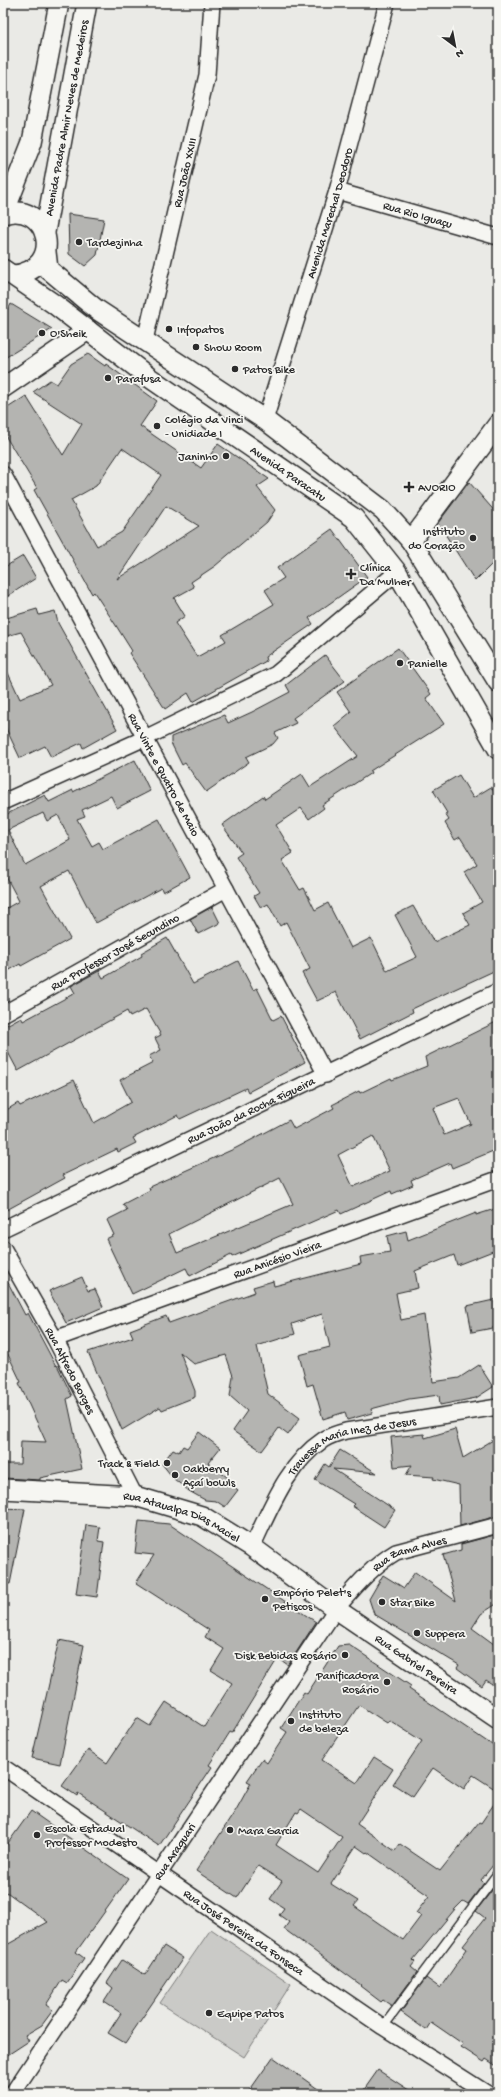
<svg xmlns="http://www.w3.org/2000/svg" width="501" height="2097" viewBox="0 0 501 2097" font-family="'Gochi Hand',sans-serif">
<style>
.green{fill:#cacac7;stroke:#7a7a79}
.building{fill:#b4b4b1;stroke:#2b2b2b;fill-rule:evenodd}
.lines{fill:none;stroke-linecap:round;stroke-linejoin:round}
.service-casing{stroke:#2b2b2b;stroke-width:11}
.minor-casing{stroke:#2b2b2b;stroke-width:18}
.tertiary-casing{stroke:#2b2b2b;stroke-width:22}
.service{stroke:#f6f6f2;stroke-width:8}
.minor{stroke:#f6f6f2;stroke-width:15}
.tertiary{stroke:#f6f6f2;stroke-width:19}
.poi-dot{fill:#2b2b2b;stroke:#f6f6f2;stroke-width:1.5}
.labels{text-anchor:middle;stroke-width:3.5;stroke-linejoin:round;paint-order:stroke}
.street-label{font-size:12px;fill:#2b2b2b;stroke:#f6f6f2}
.poi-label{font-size:12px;fill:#2b2b2b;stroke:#f6f6f2;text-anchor:start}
</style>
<rect width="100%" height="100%" fill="#eaeae6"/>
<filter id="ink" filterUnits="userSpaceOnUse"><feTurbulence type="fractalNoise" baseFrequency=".025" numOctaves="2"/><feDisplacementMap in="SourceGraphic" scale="8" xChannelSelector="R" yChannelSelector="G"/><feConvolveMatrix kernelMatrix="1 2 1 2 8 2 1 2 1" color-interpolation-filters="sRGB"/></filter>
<g filter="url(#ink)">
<path class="green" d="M211 1929 291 1984 244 2057 160 2003Z"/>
<path class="building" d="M68 214 104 219 97 255 85 266 69 254Z
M3 304 9 308 11 304 52 329 3 359Z
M88 354 105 366 106 364 157 401 140 426 201 468 218 444 269 479 257 487 275 510 267 522 215 566 191 582 194 587 174 598 185 616 175 623 197 657 226 641 222 635 274 604 265 590 284 578 277 568 332 529 367 577 309 618 313 624 265 657 266 661 193 702 188 693 165 709 129 653 132 651 115 624 94 592 92 594 34 490 37 488 3 432V411L26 396 63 455 82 424 33 392 50 380 57 384 71 364ZM122 448 161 475 122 532 97 546 71 500 96 486ZM166 506 199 526 117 579Z
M469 482 498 515V558L475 581 438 523Z
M23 556 36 578 3 599V568Z
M37 609 39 615 55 611 58 623 117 729 83 748 81 743 51 757 45 746 20 758 3 722V662L20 699 51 685 21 632 3 637V619Z
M398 648 431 694 426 698 444 724 370 771 371 773 322 805 324 808 309 819 301 808 276 825 293 853 282 860 300 890 304 888 315 910 328 903 351 948 371 938 387 971 417 957 395 915 413 906 434 942 470 925 463 913 482 902 464 872 477 864 460 837 455 840 445 823 449 820 445 814 447 813 433 790 459 775 473 798 491 787 498 798V929L496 926 498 929V969L412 1009 413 1012 360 1039 336 992 317 1001 302 973 310 969 286 922 280 926 268 904 261 908 254 896 259 893 236 857 242 853 222 825 263 796 265 799 302 774 310 787 358 756 334 726 351 712 337 692Z
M325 655 345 681 293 718 296 723 275 733 278 738 273 744 246 757 249 762 206 792 185 763 182 765 171 743V737L224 715 228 723 252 712 290 692 286 685Z
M135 760 150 791 117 808 111 796 82 810 85 816 77 819 92 846 99 842 103 849 159 819 190 877 163 892 161 888 96 923 69 871 41 886 70 939 21 966 20 964 3 974V910L19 901 3 871V816L45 795 49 802 73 790V792ZM43 813 47 821 58 815 70 840 25 865 8 830Z
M212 907 220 923 198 934 190 919Z
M167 938 193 984 238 961 253 990 257 988 273 1020 281 1016 305 1062 248 1092 246 1088 180 1119 178 1115 133 1138 136 1143 118 1152 117 1149 63 1175 65 1178 3 1212V1112L18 1103 20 1106 74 1080 94 1123 131 1102 120 1080 153 1063 149 1056 161 1050 155 1038 161 1035 146 1009 130 1017 127 1011 18 1071 3 1043V1027L21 1017 23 1021 75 993 71 986 99 971 103 978 142 956 141 953Z
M498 1021V1149L452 1168 450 1163 411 1180 413 1185 392 1194 391 1191 341 1214 339 1210 232 1257 231 1255 190 1276 186 1268 132 1294 106 1239 114 1235 107 1220 127 1210 123 1204 150 1190 149 1187 236 1148 289 1120 294 1129 334 1108 332 1105 359 1091 360 1093 391 1078 392 1080 427 1066 425 1057ZM459 1098 471 1124 444 1135 433 1108ZM373 1136 390 1171 353 1187 338 1155ZM280 1178 293 1204 177 1253 169 1234Z
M498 1208V1249L457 1265 454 1255 415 1271 418 1288 396 1293 401 1320 424 1315 433 1382 459 1378 479 1365 493 1387 476 1398 440 1405 439 1395 409 1399 371 1409 372 1413 347 1420 345 1412 323 1419 313 1384 307 1386 299 1355 330 1347 322 1314 292 1324 295 1334 257 1346 268 1394 300 1418 288 1435 279 1428 262 1451 233 1431 247 1411 230 1396 233 1376 226 1355 194 1364 180 1352 195 1391V1397L162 1410 160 1407 122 1430 88 1352 133 1337 130 1330 166 1316 169 1323 255 1292 253 1287 273 1281 274 1286 361 1264 360 1257 390 1252 387 1236 406 1231 408 1240 476 1213V1215Z
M3 1273 25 1315 28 1313 56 1366 57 1365 72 1396 67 1399 82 1469 40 1478V1480L4 1478V1464H20L21 1441 46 1442 19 1383 21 1382 3 1344Z
M82 1277 88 1291 95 1289 103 1307 66 1323 49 1291Z
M498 1299V1327L472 1332 467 1306Z
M455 1429 463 1458 498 1437V1516L460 1526 459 1485 433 1479 434 1477 406 1475 412 1465 394 1467 391 1437 424 1434 425 1438Z
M199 1432 220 1448 208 1463 231 1480 229 1483 238 1490 225 1507 216 1501 205 1500 189 1491 174 1479 162 1464 173 1449 179 1452 183 1446 187 1448Z
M340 1450 377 1473 333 1469 395 1510 384 1527 352 1506 354 1504 315 1480 325 1464 329 1467Z
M3 1508 25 1509 10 1584 3 1583Z
M139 1521 169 1524 316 1622 288 1665 278 1658 232 1733 230 1732 209 1765 212 1767 159 1846 78 1793 77 1796 62 1786 88 1750 107 1763 137 1718 150 1726 166 1702 204 1727 232 1683 211 1670 224 1649 205 1637 209 1630 136 1583 154 1555 135 1553Z
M86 1525 100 1527 98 1541 104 1542 97 1597 76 1594Z
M498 1534V1603L481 1614 472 1628 498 1647V1688L486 1680 482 1686 457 1668 459 1665 374 1614 369 1599 383 1575 404 1588 415 1572 456 1601 443 1555 461 1550V1544Z
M59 1640 84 1645 60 1764 32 1758Z
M349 1645 411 1686 409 1689 498 1749V1791L473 1775 464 1789 433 1768 413 1797 393 1784 422 1741 389 1720 387 1723 359 1705 322 1760 357 1783 374 1757 393 1769 357 1824 395 1851 400 1844 440 1871 479 1822 481 1823 498 1798V1859L481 1880 484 1883 468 1904 463 1901 455 1909 413 1960 415 1962 411 1967 417 1972 392 2006 383 2000 381 2002 360 1986 361 1985 284 1929 289 1922 279 1915 284 1908 270 1899 282 1881 258 1866 237 1898 196 1871 236 1810 251 1783 247 1781 262 1759 267 1763 287 1732 281 1728 304 1692 307 1694 338 1646ZM301 1809 342 1837 318 1873 276 1845 296 1812 298 1813ZM356 1846 366 1853 367 1852 429 1896 416 1913 421 1916 403 1940 354 1906 358 1901 331 1884Z
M31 1811 128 1879 76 1952 84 1958 67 1983 62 1980 46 2005 53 2010 42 2025 25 2035 29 2041 3 2058V1947L48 1922 8 1893 3 1892V1850Z
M493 1889 498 1893V2067L486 2059 484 2062 461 2047 463 2044 431 2022 426 2030 401 2012 426 1978 440 1988 467 1949 463 1946 485 1918 476 1911Z
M164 1946 183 1958 125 2043 108 2033 121 2013 104 2002 113 1988 107 1983 122 1960 145 1975Z
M273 2057 325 2094H247Z
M378 2070 415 2094H361Z"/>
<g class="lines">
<defs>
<path id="service" d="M383 2027 498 1873"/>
<g id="minor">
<path id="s1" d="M337 191 498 237"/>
<path id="s2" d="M145 340 207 75 212 3"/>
<path id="s3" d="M265 420 337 191 387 3"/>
<path id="s4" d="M3 474 326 1075"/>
<path d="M3 802 145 738 276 674 397 572"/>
<path id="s5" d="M3 1014 226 889"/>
<path id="s6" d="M3 1229 498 991"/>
<path id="s7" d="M3 1248 55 1339 135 1496"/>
<path id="s8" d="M55 1339 498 1179"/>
<path id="s9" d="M252 1547C270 1510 287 1464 323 1440 329 1436 338 1433 346 1431L498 1407"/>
<path id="s10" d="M3 1767 383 2027 488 2094"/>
<path id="s11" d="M12 2094 336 1609C355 1587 371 1567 396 1552L498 1525"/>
</g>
<g id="tertiary">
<path d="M4 213 32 142 59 3"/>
<path d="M3 214C49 199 67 270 13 275"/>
<path id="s12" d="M45 232 87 3"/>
<path d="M46 252 48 269 96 309 265 420 383 510 411 541 498 682"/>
<path id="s13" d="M3 269 54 304 150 378 354 518 397 572 498 749"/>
<path d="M3 388 88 330"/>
<path d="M411 541 498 424"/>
<path id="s14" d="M3 1489 135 1496 202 1516 252 1547 336 1609 498 1719"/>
</g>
</defs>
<use href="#service" class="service-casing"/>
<use href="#minor" class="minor-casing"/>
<use href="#tertiary" class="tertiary-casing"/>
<use href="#service" class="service"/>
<use href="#minor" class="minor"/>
<use href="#tertiary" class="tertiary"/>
</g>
</g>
<g class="poi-dot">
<circle cx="79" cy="242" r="4"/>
<circle cx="169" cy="329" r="4"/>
<circle cx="42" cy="333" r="4"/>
<circle cx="196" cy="347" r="4"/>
<circle cx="235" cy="369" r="4"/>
<circle cx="108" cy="378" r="4"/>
<circle cx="157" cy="426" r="4"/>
<circle cx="226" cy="456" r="4"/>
<path d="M407 481h4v4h4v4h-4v4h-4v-4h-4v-4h4z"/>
<circle cx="473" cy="538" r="4"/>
<path d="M349 568h4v4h4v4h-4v4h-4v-4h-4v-4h4z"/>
<circle cx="400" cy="663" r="4"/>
<circle cx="167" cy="1463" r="4"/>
<circle cx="175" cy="1475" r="4"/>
<circle cx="265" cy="1599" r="4"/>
<circle cx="382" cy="1602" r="4"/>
<circle cx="417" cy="1633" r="4"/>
<circle cx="345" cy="1655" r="4"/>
<circle cx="387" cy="1682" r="4"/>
<circle cx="291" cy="1721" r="4"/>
<circle cx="230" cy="1830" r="4"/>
<circle cx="37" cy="1835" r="4"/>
<circle cx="209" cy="2013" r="4"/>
</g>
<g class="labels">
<g class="street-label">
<text dy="4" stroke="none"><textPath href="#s12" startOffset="116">Avenida Padre Almir Neves de Medeiros</textPath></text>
<text dy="4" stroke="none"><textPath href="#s2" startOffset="172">Rua João XXIII</textPath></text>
<text dy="4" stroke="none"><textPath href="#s3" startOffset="217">Avenida Marechal Deodoro</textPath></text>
<text dy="4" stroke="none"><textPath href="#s1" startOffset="84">Rua Rio Iguaçu</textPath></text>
<text dy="4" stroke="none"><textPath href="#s13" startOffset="351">Avenida Paracatu</textPath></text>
<text dy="4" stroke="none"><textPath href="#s4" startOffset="341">Rua Vinte e Quatro de Maio</textPath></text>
<text dy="4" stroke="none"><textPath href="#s5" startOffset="128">Rua Professor José Secundino</textPath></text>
<text dy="4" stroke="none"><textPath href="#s6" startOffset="275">Rua João da Rocha Figueira</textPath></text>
<text dy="4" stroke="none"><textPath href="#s8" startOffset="236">Rua Anicésio Vieira</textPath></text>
<text dy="4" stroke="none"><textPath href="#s7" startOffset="140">Rua Alfredo Borges</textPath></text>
<text dy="4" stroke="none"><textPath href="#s9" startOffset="154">Travessa Maria Inez de Jesus</textPath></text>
<text dy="4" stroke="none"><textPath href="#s14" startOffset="183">Rua Ataualpa Dias Maciel</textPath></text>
<text dy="4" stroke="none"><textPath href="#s11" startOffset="678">Rua Zama Alves</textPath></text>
<text dy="4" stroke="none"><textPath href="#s14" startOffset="463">Rua Gabriel Pereira</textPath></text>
<text dy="4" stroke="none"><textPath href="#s11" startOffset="292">Rua Araguari</textPath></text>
<text dy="4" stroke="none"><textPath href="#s10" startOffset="292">Rua José Pereira da Fonseca</textPath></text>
</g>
<g class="poi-label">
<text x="87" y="246">Tardezinha</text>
<text x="177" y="333">Infopatos</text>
<text x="50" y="337">O'Sheik</text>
<text x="204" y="351">Show Room</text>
<text x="243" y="373">Patos Bike</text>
<text x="116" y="382">Parafusa</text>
<text x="165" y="423">Colégio da Vinci<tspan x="165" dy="14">- Unidiade I</tspan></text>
<text x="218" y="460" text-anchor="end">Janinho</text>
<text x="418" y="491">AVORIO</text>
<text x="465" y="535" text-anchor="end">Instituto<tspan x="465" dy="14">do Coração</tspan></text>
<text x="360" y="571">Clínica<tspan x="360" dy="14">Da Mulher</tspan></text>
<text x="408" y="667">Panielle</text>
<text x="159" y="1467" text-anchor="end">Track &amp; Field</text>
<text x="183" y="1472">Oakberry<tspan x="183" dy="14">Açaí bowls</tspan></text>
<text x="273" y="1596">Empório Pelet's<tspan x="273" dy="14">Petiscos</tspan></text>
<text x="390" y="1606">Star Bike</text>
<text x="425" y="1637">Suppera</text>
<text x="337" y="1659" text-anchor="end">Disk Bebidas Rosário</text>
<text x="379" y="1679" text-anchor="end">Panificadora<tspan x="379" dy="14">Rosário</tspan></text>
<text x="299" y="1718">Instituto<tspan x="299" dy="14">de beleza</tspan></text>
<text x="45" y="1832">Escola Estadual<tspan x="45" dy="14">Professor Modesto</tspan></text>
<text x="238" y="1834">Mara Garcia</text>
<text x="217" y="2017">Equipe Patos</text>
</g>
</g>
<rect width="501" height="2097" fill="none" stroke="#f6f6f2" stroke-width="16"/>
<rect x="8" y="8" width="485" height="2081" fill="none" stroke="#2b2b2b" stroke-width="1.5" filter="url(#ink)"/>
<g transform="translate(455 46) rotate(148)" stroke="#f6f6f2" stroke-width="3" paint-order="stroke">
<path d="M0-3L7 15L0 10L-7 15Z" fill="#2b2b2b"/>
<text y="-6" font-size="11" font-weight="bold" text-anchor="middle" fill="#2b2b2b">N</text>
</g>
</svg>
